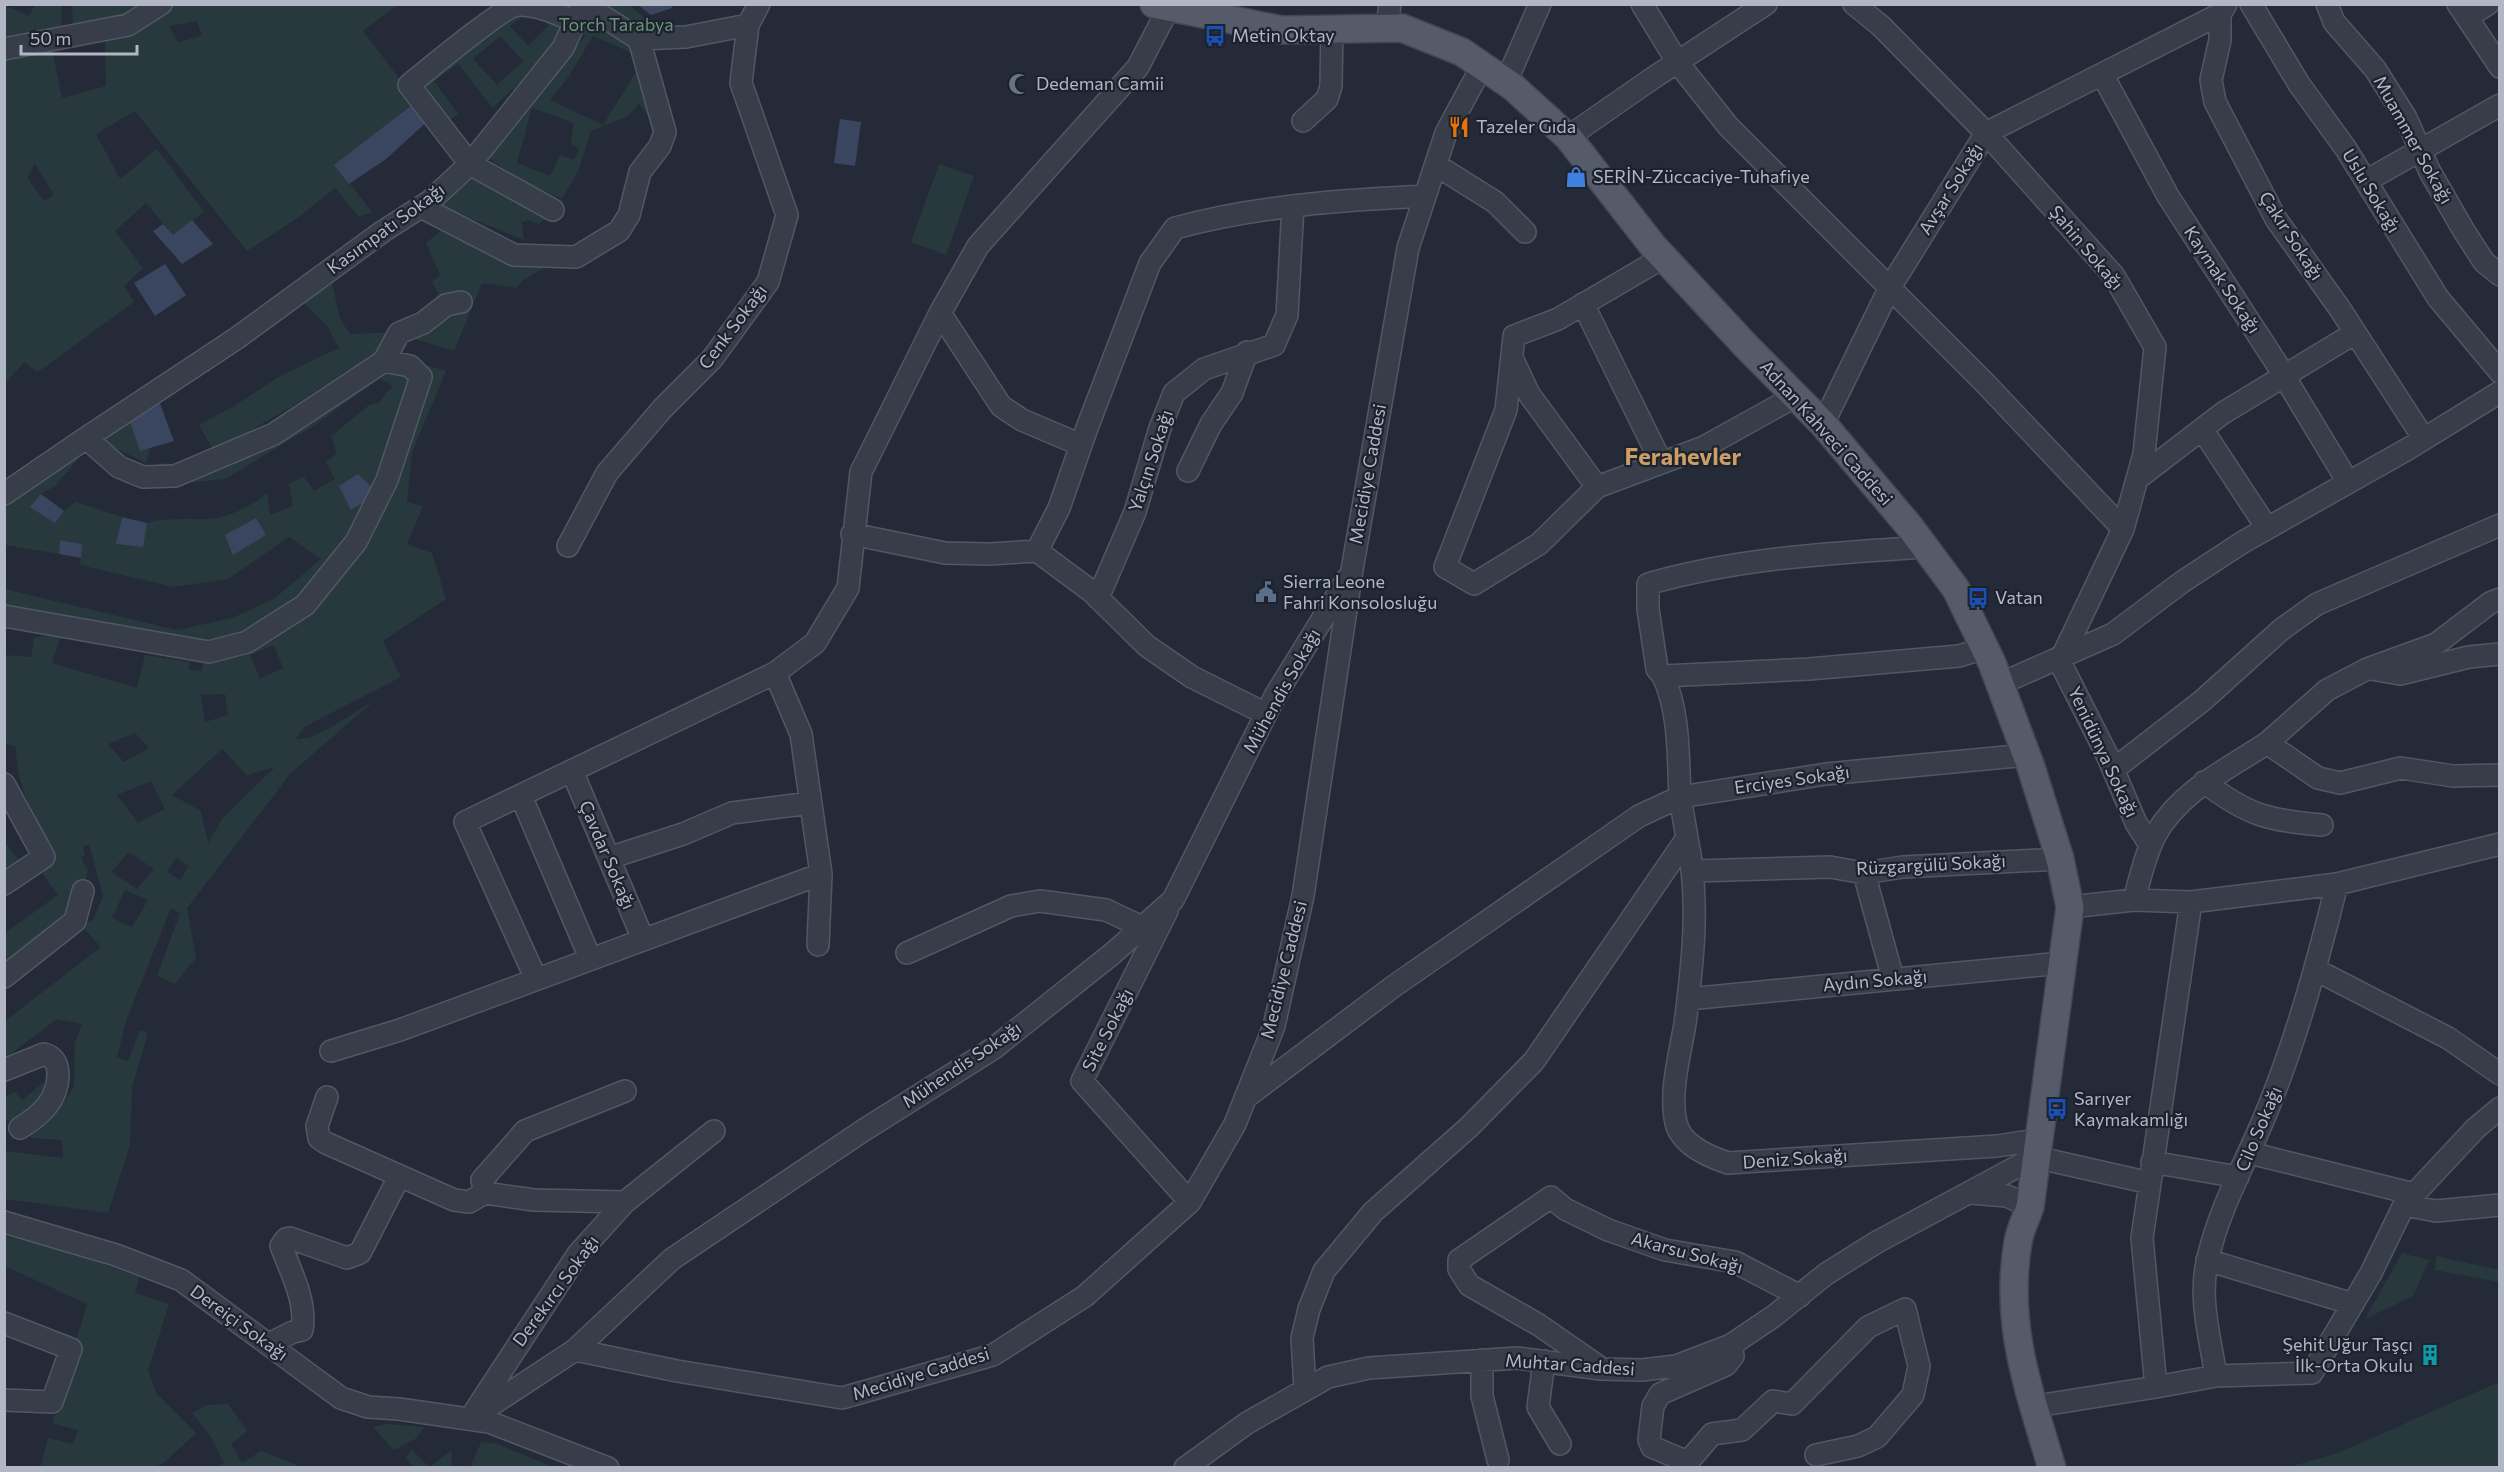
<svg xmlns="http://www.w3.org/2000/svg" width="2504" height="1472" viewBox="0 0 2504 1472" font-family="Commissioner,sans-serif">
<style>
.green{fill:#28393d;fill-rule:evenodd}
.water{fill:#3a4660}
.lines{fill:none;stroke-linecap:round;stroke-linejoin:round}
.minor-casing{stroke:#525764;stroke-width:24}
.major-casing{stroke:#404652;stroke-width:30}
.minor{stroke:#373d49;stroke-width:21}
.major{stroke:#555b69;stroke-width:27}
.labels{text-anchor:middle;stroke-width:4.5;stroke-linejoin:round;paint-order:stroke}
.park-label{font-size:18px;fill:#6b9479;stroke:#1c222e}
.poi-label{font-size:18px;fill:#b2b7c5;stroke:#1c222e;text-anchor:start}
.street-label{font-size:18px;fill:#b2b7c5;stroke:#1c222e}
.district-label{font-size:24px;font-weight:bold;fill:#cb9d67;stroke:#1c222e}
</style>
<rect width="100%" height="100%" fill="#242a38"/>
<path class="green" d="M4 5 29 16 35 5H62L61 31 5 41Z
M72 5H141L116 18 73 26Z
M163 5H397L363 31 408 90 510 5H629L646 19 635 30 634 54 593 36 569 76 550 100 603 125 641 64 660 132 639 104 628 116 591 131 579 169 562 199 525 183 484 155 586 35 574 31 493 108 458 64 434 81 458 114 442 126 416 101 335 165 372 212 359 217 335 188 296 219 247 251 135 111 96 134 120 179 157 149 204 212 173 235 146 203 115 231 143 268 124 286 134 302 38 372 24 362 5 384V51L51 44 62 98 106 86 105 38ZM534 8 549 25 528 46 510 26ZM197 21 202 36 178 42 169 26ZM500 36 523 61 497 85 473 59ZM532 108 574 123 571 144 579 149 574 160 560 155 550 176 517 163ZM35 164 54 195 44 201 27 178Z
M939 164 974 176 946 255 911 242Z
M470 176 555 211 539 224 528 220 522 222 524 240 440 206Z
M442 230 547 266 522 281 516 288 482 283 454 351 403 335 397 357 446 371 412 452 407 502 423 506 407 544 432 553 446 599 383 641 401 677 304 727 296 739 309 738 332 727 375 700 291 773 187 908 196 958 175 984 157 976 180 913 171 908 126 1021 117 1057 128 1061 140 1030 148 1033 132 1088 130 1145 108 1213 5 1199V1151L63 1158 62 1140 31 1138 30 1130 56 1114 74 1087 75 1042 82 1024 57 1019 5 1058V1021L101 947 80 925 93 920 103 896 89 844 83 847 85 855 81 858 88 871 75 914 5 978V933L58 895 40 870 54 860 55 853C36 819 16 788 16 747L5 743V655L31 657 34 637 61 635 52 663 137 688 145 655 190 662 189 670 202 671 203 653 5 605 4 589 177 630 232 618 274 599 321 559 289 537 228 579 174 587 80 565 82 544 60 540 59 554 5 545V501L65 446 78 459 55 486 41 494 55 523 64 511 76 502 122 517 117 544 142 547 147 523C167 517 187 520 208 519 228 518 252 506 267 493L270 515 293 506 289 484 304 477 314 491 335 479 326 462 337 453 331 436 369 405 378 403 393 386 380 378 315 425 225 479 176 484 149 478 160 463 205 467 376 362 352 367 293 406 214 451 199 425 234 406 280 376 339 348 327 326 303 302 332 282 340 319 350 334 395 332 441 299 432 282 440 275 426 243ZM274 645 283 668 260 679 250 655ZM225 694 228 715 205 722 201 695ZM135 733 149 748 124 762 108 744ZM222 749 247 775 275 767 222 819 208 843 201 811 172 795ZM151 781 165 809 138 823 117 795ZM129 852 154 869 137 889 111 872ZM176 858 189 866 180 880 167 872ZM125 890 148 900 132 927 112 918Z
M128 416 140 450 150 448 146 463 103 442 118 420Z
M4 842 23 865 4 881Z
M43 1083 51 1095 29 1118 5 1121 4 1098 15 1092 22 1100Z
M6 1237 54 1246 139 1277 135 1293 169 1304 148 1370 157 1394 196 1433 165 1462 155 1467 41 1466 48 1438 73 1444 78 1430 52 1423 87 1304 5 1266Z
M2402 1253 2429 1260 2413 1296 2365 1319Z
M2436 1256 2499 1270V1282L2435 1270Z
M2499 1382V1467H2289L2338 1453Z
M228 1404 247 1431 231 1444 242 1463 261 1451 302 1467H219L224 1463 211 1437 192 1413 208 1405Z
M386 1424 424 1427 417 1438 394 1450 373 1427Z
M481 1442 497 1444 553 1467H470Z
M412 1450 429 1467H413L406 1457Z
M452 1450 451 1467H430Z"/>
<path class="water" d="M638 5H671L672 8 651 15Z
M413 104 429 120 386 159 349 184 334 165Z
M840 119 861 122 855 166 834 163Z
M192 220 213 244 182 264 153 231 163 224 173 235Z
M165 264 186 295 155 316 134 283Z
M159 401 174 441 140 451 128 416Z
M358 474 378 493 351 510 339 486Z
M41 494 64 511 55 523 30 507Z
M122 517 147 523 143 547 116 544Z
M256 518 266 535 233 555 225 535Z
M60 540 82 544 81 558 59 554Z"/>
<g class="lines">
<defs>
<path id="minor" d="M1642 4 1678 63 1728 126 1984 382 2123 529
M1854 4 1881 26 1986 133 2114 276 2155 347 2144 454 2123 529 2063 655
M2251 4 2299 84 2346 149 2438 298 2500 372
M2327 4 2334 22 2375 69 2406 118 2430 172 2464 231 2484 262 2500 275
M2458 4 2500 67
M2220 14V40L2211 80 2215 102 2276 219 2340 309 2424 439
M2467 17 2488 4
M1387 27 1390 4
M639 39 686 37 748 25
M4 49 128 25 161 4
M2102 74 2168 196 2275 361 2348 482
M1506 82 1540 4
M1303 121 1327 99 1331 86 1332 27
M1568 137 1653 78 1766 4
M1436 165 1495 202 1525 232
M2366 181 2500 105
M421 207 514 255 576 257 619 231 629 215 640 172 660 146 665 132 639 39
M553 210 470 164 409 85C425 72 504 6 518 5 537 4 558 15 576 21
M1664 257 1558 319 1514 336 1506 410 1445 567 1474 584 1539 544 1597 487 1704 447 1796 396
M1583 304 1661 462
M940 313 1001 406 1022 420 1081 445
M1512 358 1529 394 1597 487
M384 361 399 333 423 323 446 305 461 302
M1823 424 1889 289 1986 133 2220 14 2226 4
M2202 429 2267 528
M86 438 237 338 382 232 430 201 470 164 563 48 581 9 588 7 639 39
M1188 471 1211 424 1232 393 1247 352
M2137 479 2223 413 2355 333
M4 494 86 438 119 467 143 477 175 476 274 434 384 361 410 366 421 377 387 480 356 542 305 605 247 642 209 652 4 616
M852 534 945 553 989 554 1037 551
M568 546 607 473 663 408 712 359 768 282 787 215 741 83 748 25 759 4
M1925 547C1833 553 1737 558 1648 584V609L1657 669 1663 676 1809 669 1959 656 1985 648
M1098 598 1135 512 1160 428 1174 393 1204 369 1274 345 1287 315 1293 206
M2058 658 2107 755 2136 823 2150 845
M2371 669 2400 674 2469 657 2500 654
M1663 676C1680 712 1678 759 1680 797L1826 774 2027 755
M2000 684 2113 634 2182 582 2243 542 2406 450 2500 392
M1266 714 1192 677 1147 646 1091 591 1037 551 1059 508 1087 428 1150 263 1175 228C1258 206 1340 200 1425 196
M2267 743 2327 690 2367 669 2436 644 2490 603 2500 599
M2114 769 2202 701 2282 629 2317 604 2500 525
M572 771 643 939
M2204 782C2249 816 2267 820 2322 825
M4 784 44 857 4 884
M521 796 590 958
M1687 838C1700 899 1693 962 1685 1024 1680 1054 1669 1092 1676 1123 1681 1145 1710 1157 1728 1163L1997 1146 2037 1140
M609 858 683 834 732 813 811 803
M1694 871 1830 867 1864 873 1903 867 2060 859
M1864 873 1893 979
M2191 902 2337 884 2500 844
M2070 907 2134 900
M1167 911 1082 1081 1190 1202
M818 945 821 874
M907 953 1011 906 1040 901 1106 910 1142 927
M2316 970 2448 1038 2500 1074
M4 977 75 921 83 891
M536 979 465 822 775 673 815 643 848 588 861 472 940 313 978 246 1138 67 1168 9
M1688 999 2062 963
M331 1051 400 1030 821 874 801 734 775 673
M4 1070 44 1054C55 1057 58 1064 58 1076 57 1101 41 1115 20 1128
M625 1091 525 1131 482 1180 485 1193 534 1200 625 1202
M327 1097 317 1126 319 1138 326 1143 454 1200 469 1202 485 1193
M1245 1098 1394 986 1639 816 1680 797 1687 838 1534 1061 1469 1127 1373 1212 1324 1271 1309 1309 1302 1338 1305 1390
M2250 1153 2414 1194
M2152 1162 2238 1177
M1970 1193 2007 1196 2030 1207
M2404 1205 2436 1211 2500 1205
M4 1222 116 1255 181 1280 341 1398 368 1407 399 1409 489 1422 608 1468
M2207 1260 2353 1304
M4 1323 71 1349 52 1402 4 1400
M269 1344 293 1332 302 1330C307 1302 291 1272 281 1246L286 1239 290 1238 347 1258 360 1253 399 1177
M1731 1345 1733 1356 1726 1365 1660 1394 1653 1406 1649 1440 1652 1447 1688 1462 1712 1434 1742 1430 1773 1401 1792 1404 1868 1327 1905 1309 1919 1366 1913 1395 1877 1437 1858 1446 1816 1455
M575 1350 677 1371 842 1398 993 1355 1085 1296 1190 1202 1235 1124 1274 1026 1303 896 1352 570 1408 248 1446 133 1482 66
M1482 1360V1396L1498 1460
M1544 1361 1538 1407 1560 1444
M1598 1366 1539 1325 1469 1285 1459 1269V1260L1551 1197 1565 1209 1608 1230 1665 1250 1735 1262 1800 1296
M2216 1376C2210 1338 2198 1296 2208 1258 2220 1205 2249 1157 2269 1106 2298 1034 2318 960 2337 884
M2156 1387 2216 1376 2312 1373 2371 1273 2404 1205 2476 1128 2500 1108
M2049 1404 2156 1387 2142 1238 2191 902 2134 900C2140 879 2145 854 2156 834 2180 791 2228 769 2267 743L2318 778 2340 783 2401 768 2453 776 2500 775
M475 1411 578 1254 625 1202 714 1131
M470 1419 575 1350 672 1259 864 1130 994 1048 1112 954 1173 900 1275 696 1347 579
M1185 1468 1247 1423 1328 1377 1369 1368 1517 1358 1601 1369 1642 1370 1676 1366 1731 1345 1774 1316 1826 1274 1877 1242 2035 1157 2150 1183"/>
<path id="major" d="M1154 4 1282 30 1402 28 1462 52 1513 87 1568 137 1653 246 1746 346 1823 424 1910 527 1956 589 1992 663 2031 767 2060 859 2070 907 2030 1207C2026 1218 2020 1230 2018 1242 2004 1325 2029 1390 2052 1468"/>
</defs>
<use href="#minor" class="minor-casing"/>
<use href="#major" class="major-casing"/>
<use href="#minor" class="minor"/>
<use href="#major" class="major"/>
</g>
<defs>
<symbol id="bus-bare" viewBox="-9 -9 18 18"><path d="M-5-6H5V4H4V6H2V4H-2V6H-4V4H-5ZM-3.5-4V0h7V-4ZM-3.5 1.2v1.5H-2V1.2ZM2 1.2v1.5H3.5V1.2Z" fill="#1a4fb4" stroke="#1c222e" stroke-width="2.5" paint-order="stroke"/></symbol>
<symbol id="mosque-bare" viewBox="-9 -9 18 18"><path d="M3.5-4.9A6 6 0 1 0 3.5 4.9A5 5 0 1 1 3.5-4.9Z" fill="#6b7280" stroke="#1c222e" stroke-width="2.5" paint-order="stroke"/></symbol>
<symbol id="restaurant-bare" viewBox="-9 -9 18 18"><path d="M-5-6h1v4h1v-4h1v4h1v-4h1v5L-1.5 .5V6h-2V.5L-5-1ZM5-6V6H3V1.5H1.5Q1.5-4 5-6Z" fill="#e8710a" stroke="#1c222e" stroke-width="2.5" paint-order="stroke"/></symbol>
<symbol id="shop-bare" viewBox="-9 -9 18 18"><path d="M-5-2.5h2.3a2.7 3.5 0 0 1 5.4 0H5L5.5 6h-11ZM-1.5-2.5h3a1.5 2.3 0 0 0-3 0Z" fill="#3f7fe0" stroke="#1c222e" stroke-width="2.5" paint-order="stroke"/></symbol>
<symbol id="civic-bare" viewBox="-9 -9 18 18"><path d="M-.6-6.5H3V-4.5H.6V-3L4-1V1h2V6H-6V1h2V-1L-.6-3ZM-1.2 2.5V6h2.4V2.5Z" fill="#5c6f8a" stroke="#1c222e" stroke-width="2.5" paint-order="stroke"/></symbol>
<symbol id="building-bare" viewBox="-9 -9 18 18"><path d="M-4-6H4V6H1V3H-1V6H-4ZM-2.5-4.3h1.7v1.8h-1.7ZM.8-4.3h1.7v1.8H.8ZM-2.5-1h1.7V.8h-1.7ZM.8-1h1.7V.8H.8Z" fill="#0f9aa8" stroke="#1c222e" stroke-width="2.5" paint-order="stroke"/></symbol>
</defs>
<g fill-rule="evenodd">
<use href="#bus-bare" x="1200" y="21" width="30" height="30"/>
<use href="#mosque-bare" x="1004" y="69" width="30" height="30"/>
<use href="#restaurant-bare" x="1444" y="112" width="30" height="30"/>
<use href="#shop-bare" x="1561" y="162" width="30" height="30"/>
<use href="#civic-bare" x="1251" y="577" width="30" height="30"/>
<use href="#bus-bare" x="1963" y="583" width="30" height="30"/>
<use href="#bus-bare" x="2042" y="1094" width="30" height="30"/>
<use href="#building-bare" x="2415" y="1340" width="30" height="30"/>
</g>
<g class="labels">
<g class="park-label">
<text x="616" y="31">Torch Tarabya</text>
</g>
<g class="poi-label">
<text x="1232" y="42">Metin Oktay</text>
<text x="1036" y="90">Dedeman Camii</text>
<text x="1476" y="133">Tazeler Gıda</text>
<text x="1593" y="183">SERİN-Züccaciye-Tuhafiye</text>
<text x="1283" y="588">Sierra Leone<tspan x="1283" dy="21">Fahri Konsolosluğu</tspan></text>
<text x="1995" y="604">Vatan</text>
<text x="2074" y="1105">Sarıyer<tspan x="2074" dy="21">Kaymakamlığı</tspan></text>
<text x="2413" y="1351" text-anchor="end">Şehit Uğur Taşçı<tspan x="2413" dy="21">İlk-Orta Okulu</tspan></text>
</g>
<g class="street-label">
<text transform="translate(2413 140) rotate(61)" y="6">Muammer Sokağı</text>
<text transform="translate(1951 189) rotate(-58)" y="6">Avşar Sokağı</text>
<text transform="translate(2371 191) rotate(59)" y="6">Uslu Sokağı</text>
<text transform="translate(386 229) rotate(-36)" y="6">Kasımpatı Sokağı</text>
<text transform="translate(2291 236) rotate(57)" y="6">Çakır Sokağı</text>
<text transform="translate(2086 248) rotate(50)" y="6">Şahin Sokağı</text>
<text transform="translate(2222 280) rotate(57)" y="6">Kaymak Sokağı</text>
<text transform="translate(733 327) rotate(-53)" y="6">Cenk Sokağı</text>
<text transform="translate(1826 433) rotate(48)" y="6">Adnan Kahveci Caddesi</text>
<text transform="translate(1151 461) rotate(-72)" y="6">Yalçın Sokağı</text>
<text transform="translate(1368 474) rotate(-80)" y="6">Mecidiye Caddesi</text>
<text transform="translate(1282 691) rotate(-61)" y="6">Mühendis Sokağı</text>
<text transform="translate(2103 752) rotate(65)" y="6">Yenidünya Sokağı</text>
<text transform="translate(1792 780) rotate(-8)" y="6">Erciyes Sokağı</text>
<text transform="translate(607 855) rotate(67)" y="6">Çavdar Sokağı</text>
<text transform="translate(1931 865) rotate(-3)" y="6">Rüzgargülü Sokağı</text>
<text transform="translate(1284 970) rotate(-76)" y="6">Mecidiye Caddesi</text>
<text transform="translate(1875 981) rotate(-5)" y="6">Aydın Sokağı</text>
<text transform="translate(1108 1030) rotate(-63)" y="6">Site Sokağı</text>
<text transform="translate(962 1065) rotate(-34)" y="6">Mühendis Sokağı</text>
<text transform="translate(2259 1129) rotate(-67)" y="6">Cilo Sokağı</text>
<text transform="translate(1795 1159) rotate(-4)" y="6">Deniz Sokağı</text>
<text transform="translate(1687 1253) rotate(15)" y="6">Akarsu Sokağı</text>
<text transform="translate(556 1291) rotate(-54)" y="6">Derekırcı Sokağı</text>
<text transform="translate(239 1323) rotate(36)" y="6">Dereiçi Sokağı</text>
<text transform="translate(1570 1365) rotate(4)" y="6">Muhtar Caddesi</text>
<text transform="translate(921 1374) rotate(-17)" y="6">Mecidiye Caddesi</text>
</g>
<g class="district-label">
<text x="1683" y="465">Ferahevler</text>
</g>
</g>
<rect width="2504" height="1472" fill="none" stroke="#b2b7c5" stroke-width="12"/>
<path d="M21 45v9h116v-9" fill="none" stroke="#b2b7c5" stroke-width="3"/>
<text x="30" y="45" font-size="18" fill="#b2b7c5" stroke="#1c222e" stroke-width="4.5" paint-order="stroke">50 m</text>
</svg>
